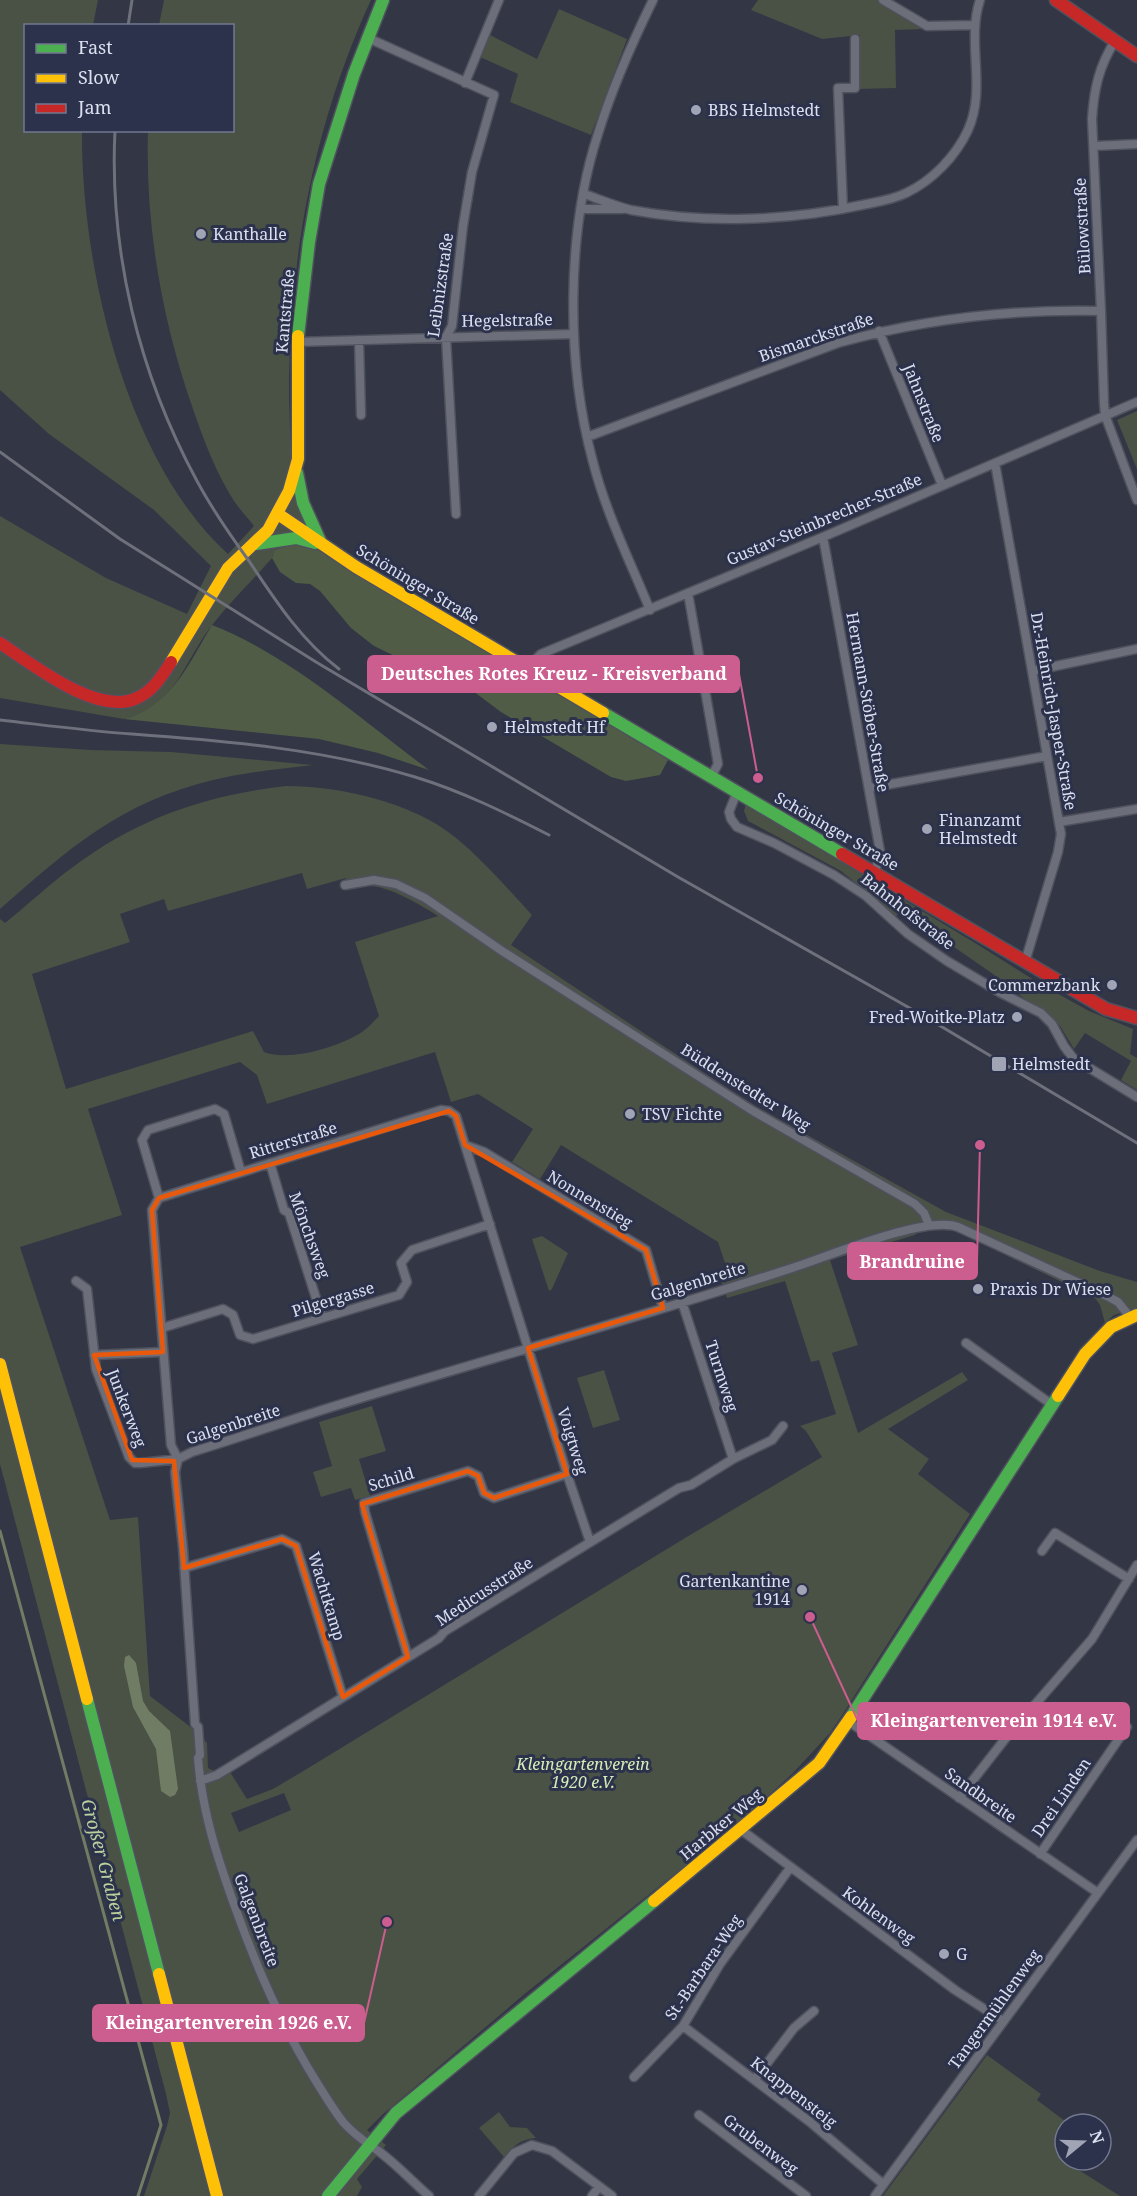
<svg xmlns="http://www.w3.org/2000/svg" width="1137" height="2196" viewBox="0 0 1137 2196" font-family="'Noto Serif',serif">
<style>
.green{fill:#4a5145;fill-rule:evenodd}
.forest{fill:#515c47}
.water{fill:#717c64}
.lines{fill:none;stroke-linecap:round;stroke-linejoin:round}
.stream{stroke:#717c64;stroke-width:3}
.street-casing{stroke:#4f525e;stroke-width:11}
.fast-casing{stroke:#4f525e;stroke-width:15}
.slow-casing{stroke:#4f525e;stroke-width:15}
.jam-casing{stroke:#4f525e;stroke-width:15}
.street{stroke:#6c6e79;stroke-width:8}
.fast{stroke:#4caf50;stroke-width:12}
.slow{stroke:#ffc107;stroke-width:12}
.jam{stroke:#c62828;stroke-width:12}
.rail{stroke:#6e707b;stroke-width:3}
.marked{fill:none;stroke:#e8590c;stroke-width:4.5;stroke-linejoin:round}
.poi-dot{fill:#a0a4b4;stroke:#2c324c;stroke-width:2}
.labels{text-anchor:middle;stroke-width:6;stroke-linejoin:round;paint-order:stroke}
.poi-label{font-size:16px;fill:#dbe0f0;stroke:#2c324c;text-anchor:start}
.street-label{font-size:16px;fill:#dbe0f0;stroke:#2c324c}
.park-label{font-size:16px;font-style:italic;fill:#d5edb7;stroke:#2c324c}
.water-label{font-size:18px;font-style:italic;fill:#b9d09c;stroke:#2c324c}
.leader{fill:none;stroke:#cb5e8f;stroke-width:2}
.callout-dot{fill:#cb5e8f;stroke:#2c324c;stroke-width:2}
.callout{fill:#cb5e8f;stroke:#cb5e8f;stroke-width:2}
.callout-label{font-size:18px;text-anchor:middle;font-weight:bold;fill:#fff}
</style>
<rect width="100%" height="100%" fill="#333645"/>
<path class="green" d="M0 0H98L93 25 26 26V130L82 131C81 264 125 461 228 554L254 526C248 518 240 510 234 501 216 473 204 441 193 409 162 321 145 225 148 131L232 130V26L159 25 164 0H371C316 119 291 248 289 379 289 409 290 439 293 469 294 480 295 491 297 501 300 517 309 533 315 548L274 551 272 558C253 580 231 601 213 624 183 662 177 706 124 719L0 698V516L106 578 187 614 211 566 154 510 49 434 0 390Z
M758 0H879L924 29 895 30 896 88 860 89V35L822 39 751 10Z
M559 9 627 39 591 135 510 102 518 74 480 57 490 35 537 59Z
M1137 411V469L1117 420Z
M0 744 91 750 171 752 313 765C280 769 245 772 213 780 121 802 68 849 0 909Z
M286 786C340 786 412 802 455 837 483 860 507 888 532 915L511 945 748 1102 946 1212 1100 1271 1137 1282V1308L1114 1315 1105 1323 1100 1305 1095 1298 927 1217 915 1235 830 1260 858 1345 832 1353 858 1433 962 1372 968 1380 888 1429 929 1459 918 1474 970 1514 841 1717 830 1733 793 1773 741 1821 527 1992 382 2115 367 2130 386 2145 357 2179 362 2187 357 2196H144L167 2126 170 2113 166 2094 0 1464V919L5 923C28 905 49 884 73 867 138 818 206 795 286 786ZM302 873 307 889 346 878 350 889C356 888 363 886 369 886 389 886 421 905 438 916L355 942 379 1016C374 1021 368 1028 362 1032 339 1047 289 1062 264 1052L253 1031 66 1089 32 974 130 942 120 914 164 899 168 911ZM435 1052 451 1102 478 1094 533 1129 512 1162 540 1179 561 1145 718 1242 730 1278 721 1281 727 1298 785 1281 811 1362 819 1360 836 1414 800 1426 806 1431 822 1457 685 1538 305 1770 273 1789 247 1799 225 1764 214 1771 208 1768 207 1743 188 1725 150 1696 138 1517 110 1520 20 1247 122 1215 88 1109 240 1062 257 1075 267 1104ZM284 1793 291 1810 239 1832 231 1813Z
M746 804 980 946 1042 985 1089 1011 1133 1029 1130 1054 1137 1058V1090L1121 1080 1131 1061 1085 1033 1074 1049 1060 1026 1045 1011 1030 1003 993 974 902 911 896 916 841 871 748 821 744 811Z
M542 1236 568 1253 552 1289 549 1291 532 1239Z
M604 1370 620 1420 593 1428 577 1378Z
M372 1406 386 1451 359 1459 370 1496 355 1500 351 1488 321 1497 313 1472 332 1466 319 1422Z
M987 2055 1041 2094 1037 2100 1069 2124H1065L1063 2160 1120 2196H883Z
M499 2112 510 2127 527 2128 536 2138C521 2139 513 2146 504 2157L479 2128Z"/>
<path class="forest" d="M293 543 315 548 669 758 660 775 626 781 611 777 501 712 473 691 457 686 374 646 351 628 320 591 310 584 296 583 280 572 272 558 274 551Z
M212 625C289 655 362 720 429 770L378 753 319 739 124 719C171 707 189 663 212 625Z"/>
<path class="water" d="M129 1655 136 1663 143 1701 149 1711 170 1731 178 1789 175 1795 170 1797 161 1791 156 1749 133 1707 124 1666 125 1657Z"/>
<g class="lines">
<path class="stream" d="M0 1531 161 2125 138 2196"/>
<defs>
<path id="street" d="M883 0 927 26 975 25
M368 38 494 95 472 172 463 226 452 326 446 337 456 514
M1115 41C1099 66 1094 89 1092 119L1101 311 1104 403 1105 415 1137 500
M465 83 499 0
M1094 146 1137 144
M584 194C599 199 615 206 631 210 705 224 788 221 862 205 876 202 892 200 906 193 932 181 956 156 968 130 987 88 966 42 980 0
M581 209H622
M843 209 838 88H855V39
M879 331 942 485
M359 340 361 415
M297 342 574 334
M587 437 838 343C923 319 1013 309 1101 311
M995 463 1061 834 1058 852 1025 962
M823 537 880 851 875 873
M688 593 718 764 711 777
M650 610C630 561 606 513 593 462 566 363 566 232 598 134 612 88 632 43 653 0
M526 669 541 654 823 537 1137 402
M1032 671 1137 649
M869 788 1047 756
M737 792 729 812 731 819 737 827 774 843 834 875 866 896 908 934 947 961 1001 993 1041 1013 1052 1024 1064 1046 1073 1058 1137 1097
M1059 822 1137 809
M345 885 374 880 396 884 425 898 502 951 753 1111 915 1204 924 1213 929 1225
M465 1145 484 1152 646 1250 663 1308
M270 1163 284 1210 289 1213 322 1317
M159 1198 142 1140 148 1130 215 1109 224 1114 241 1172
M76 1281 87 1289 96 1369 129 1457 135 1463H141L178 1459 171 1445 152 1210 159 1198 441 1110 449 1111 456 1116 567 1474 590 1542
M682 1302 733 1459
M162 1328 223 1309 233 1315 240 1335 253 1339 399 1295 407 1282 401 1263 412 1250 490 1224
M966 1343 1051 1404
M94 1355 163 1352
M1042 1551 1055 1533 1129 1579
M184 1568 282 1539 296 1546 343 1697
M408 1657 365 1512 364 1503 468 1471 478 1476 484 1493 494 1498 567 1474
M848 1721 1098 1893
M200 1781 217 1775 439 1638 445 1631 679 1488 691 1485 733 1459 772 1440 783 1426
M959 1798 1005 1739 1092 1639 1137 1565
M740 1829 955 1990 1003 2021
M1040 1854 1127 1727
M683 2026 810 2122 883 2184
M634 2077 683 2026 720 1964 790 1868
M755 2079 794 2028 814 2011
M699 2115 806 2196
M429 2196C413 2182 398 2166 381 2153 367 2143 354 2135 343 2122 330 2105 319 2086 308 2068 278 2017 255 1963 235 1907 217 1857 202 1811 198 1758L200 1755 198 1727 195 1724 183 1548 175 1472 178 1459 192 1452C235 1439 278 1424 322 1410 481 1360 642 1318 801 1265 834 1254 927 1215 958 1227L1107 1296 1118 1302 1130 1317
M479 2196 514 2153 532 2145 552 2151 612 2196
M592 2196 599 2187
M875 2196 1137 1840"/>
<path id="fast" d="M298 336 309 242 319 184 354 74 383 0
M297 473 303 503 320 541
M256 544 296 538 315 543
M603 713 842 854
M87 1699 159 1974
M851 1717 1058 1396
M328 2196 396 2113 654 1901"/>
<path id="slow" d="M278 514 356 567 603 713
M171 662 228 568 268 530 289 491 298 459V336
M0 1364 87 1699
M1058 1396 1085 1354 1111 1327 1137 1315
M654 1901 819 1763 851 1717
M159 1974 217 2196"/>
<path id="jam" d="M1056 0 1137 56
M0 643C32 664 98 717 137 698 153 691 162 676 171 662
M842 854 1106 1009 1137 1018"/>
</defs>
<use href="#street" class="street-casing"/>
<use href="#fast" class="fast-casing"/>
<use href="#slow" class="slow-casing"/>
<use href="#jam" class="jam-casing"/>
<use href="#street" class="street"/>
<use href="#fast" class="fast"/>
<use href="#slow" class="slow"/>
<use href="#jam" class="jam"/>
<path class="rail" d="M128 26 132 0
M115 130C109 252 139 374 197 481 212 509 230 535 249 561 275 600 301 640 339 669
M0 452 120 539 316 662 678 877 922 1015 1137 1143
M0 720C44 725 88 731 132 734 227 741 323 749 415 777 461 791 506 813 549 835"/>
</g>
<path class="marked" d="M449 1111 456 1116 465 1145 646 1250 663 1308 528 1348 567 1474 494 1498 484 1493 478 1476 468 1471 362 1504 408 1657 343 1697 296 1546 282 1539 184 1568 174 1461 132 1460 94 1355 163 1352 152 1210 159 1198Z"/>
<g class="poi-dot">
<circle cx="696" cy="110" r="6"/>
<circle cx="201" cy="234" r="6"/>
<circle cx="492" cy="727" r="6"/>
<circle cx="927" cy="829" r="6"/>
<circle cx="1112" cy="985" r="6"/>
<circle cx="1017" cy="1017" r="6"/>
<rect x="991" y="1056" width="16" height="16" rx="3"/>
<circle cx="630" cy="1114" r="6"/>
<circle cx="978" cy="1289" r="6"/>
<circle cx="802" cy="1590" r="6"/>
<circle cx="944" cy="1954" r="6"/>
</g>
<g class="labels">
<g class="poi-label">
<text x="708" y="116">BBS Helmstedt</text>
<text x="213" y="240">Kanthalle</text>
<text x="504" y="733">Helmstedt Hf</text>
<text x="939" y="826">Finanzamt<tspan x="939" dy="18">Helmstedt</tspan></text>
<text x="1100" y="991" text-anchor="end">Commerzbank</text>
<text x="1005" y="1023" text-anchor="end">Fred-Woitke-Platz</text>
<text x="1012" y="1070">Helmstedt</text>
<text x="642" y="1120">TSV Fichte</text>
<text x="990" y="1295">Praxis Dr Wiese</text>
<text x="790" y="1587" text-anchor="end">Gartenkantine<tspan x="790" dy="18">1914</tspan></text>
<text x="956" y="1960">G</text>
</g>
<g class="street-label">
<text transform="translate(1082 226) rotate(-93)" y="6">Bülowstraße</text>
<text transform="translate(440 285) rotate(-82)" y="6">Leibnizstraße</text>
<text transform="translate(285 311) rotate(-85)" y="6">Kantstraße</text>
<text transform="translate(507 320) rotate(-1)" y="6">Hegelstraße</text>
<text transform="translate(816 337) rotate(-19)" y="6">Bismarckstraße</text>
<text transform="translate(924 403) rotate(68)" y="6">Jahnstraße</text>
<text transform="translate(824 519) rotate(-23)" y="6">Gustav-Steinbrecher-Straße</text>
<text transform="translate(418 584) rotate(31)" y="6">Schöninger Straße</text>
<text transform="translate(868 702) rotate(80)" y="6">Hermann-Stöber-Straße</text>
<text transform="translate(1054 711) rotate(80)" y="6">Dr.-Heinrich-Jasper-Straße</text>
<text transform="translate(837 831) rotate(30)" y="6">Schöninger Straße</text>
<text transform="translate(908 911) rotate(38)" y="6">Bahnhofstraße</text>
<text transform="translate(746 1087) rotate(32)" y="6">Büddenstedter Weg</text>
<text transform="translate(293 1140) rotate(-17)" y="6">Ritterstraße</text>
<text transform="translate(590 1199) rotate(31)" y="6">Nonnenstieg</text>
<text transform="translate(310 1235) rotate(70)" y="6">Mönchsweg</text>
<text transform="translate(698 1281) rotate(-17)" y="6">Galgenbreite</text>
<text transform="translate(333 1299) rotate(-17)" y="6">Pilgergasse</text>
<text transform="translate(722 1376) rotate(72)" y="6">Turmweg</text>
<text transform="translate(127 1408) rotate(69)" y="6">Junkerweg</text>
<text transform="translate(233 1424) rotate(-18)" y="6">Galgenbreite</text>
<text transform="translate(573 1441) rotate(73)" y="6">Voigtweg</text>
<text transform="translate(391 1479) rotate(-17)" y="6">Schild</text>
<text transform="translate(484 1591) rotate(-33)" y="6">Medicusstraße</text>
<text transform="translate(327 1596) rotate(73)" y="6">Wachtkamp</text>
<text transform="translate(981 1795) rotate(35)" y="6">Sandbreite</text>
<text transform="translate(1061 1797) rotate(-56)" y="6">Drei Linden</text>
<text transform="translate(721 1824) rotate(-40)" y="6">Harbker Weg</text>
<text transform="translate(879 1915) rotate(36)" y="6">Kohlenweg</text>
<text transform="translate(257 1920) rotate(69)" y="6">Galgenbreite</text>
<text transform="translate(703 1967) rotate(-56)" y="6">St.-Barbara-Weg</text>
<text transform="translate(994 2009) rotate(-54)" y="6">Tangermühlenweg</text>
<text transform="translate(794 2092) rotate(38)" y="6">Knappensteig</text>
<text transform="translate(761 2144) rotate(37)" y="6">Grubenweg</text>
</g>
<g class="park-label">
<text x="583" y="1770">Kleingartenverein<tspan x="583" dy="18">1920 e.V.</tspan></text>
</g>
<g class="water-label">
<text transform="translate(103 1860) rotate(75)" y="6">Großer Graben</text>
</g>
</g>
<path class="leader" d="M758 778L739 674M980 1145L977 1261M810 1617L858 1721M387 1922L364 2023"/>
<g class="callout-dot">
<circle cx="758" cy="778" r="6"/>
<circle cx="980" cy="1145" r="6"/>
<circle cx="810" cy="1617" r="6"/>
<circle cx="387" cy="1922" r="6"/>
</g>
<g class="callout">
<rect x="368" y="656" width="371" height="36" rx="6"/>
<rect x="848" y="1243" width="129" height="36" rx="6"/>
<rect x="858" y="1703" width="271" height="36" rx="6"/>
<rect x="93" y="2005" width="271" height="36" rx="6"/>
</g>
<g class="callout-label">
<text x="554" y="680">Deutsches Rotes Kreuz - Kreisverband</text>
<text x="912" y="1268">Brandruine</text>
<text x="994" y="1727">Kleingartenverein 1914 e.V.</text>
<text x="229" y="2029">Kleingartenverein 1926 e.V.</text>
</g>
<rect x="24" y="24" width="210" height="108" fill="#2c324c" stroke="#72788e" stroke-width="1.5"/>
<rect x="36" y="44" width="30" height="9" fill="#4caf50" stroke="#72788e" stroke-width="1.5"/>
<text x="78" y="54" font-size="18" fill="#dbe0f0">Fast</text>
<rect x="36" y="74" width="30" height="9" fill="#ffc107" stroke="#72788e" stroke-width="1.5"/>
<text x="78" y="84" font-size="18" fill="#dbe0f0">Slow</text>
<rect x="36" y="104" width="30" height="9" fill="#c62828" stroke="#72788e" stroke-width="1.5"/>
<text x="78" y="114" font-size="18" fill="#dbe0f0">Jam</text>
<g transform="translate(1083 2142) rotate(71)"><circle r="28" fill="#2c324c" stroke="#72788e" stroke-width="1.5"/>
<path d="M0-4.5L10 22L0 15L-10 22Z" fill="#a0a4b4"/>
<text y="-9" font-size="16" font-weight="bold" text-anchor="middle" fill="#dbe0f0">N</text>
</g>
</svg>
